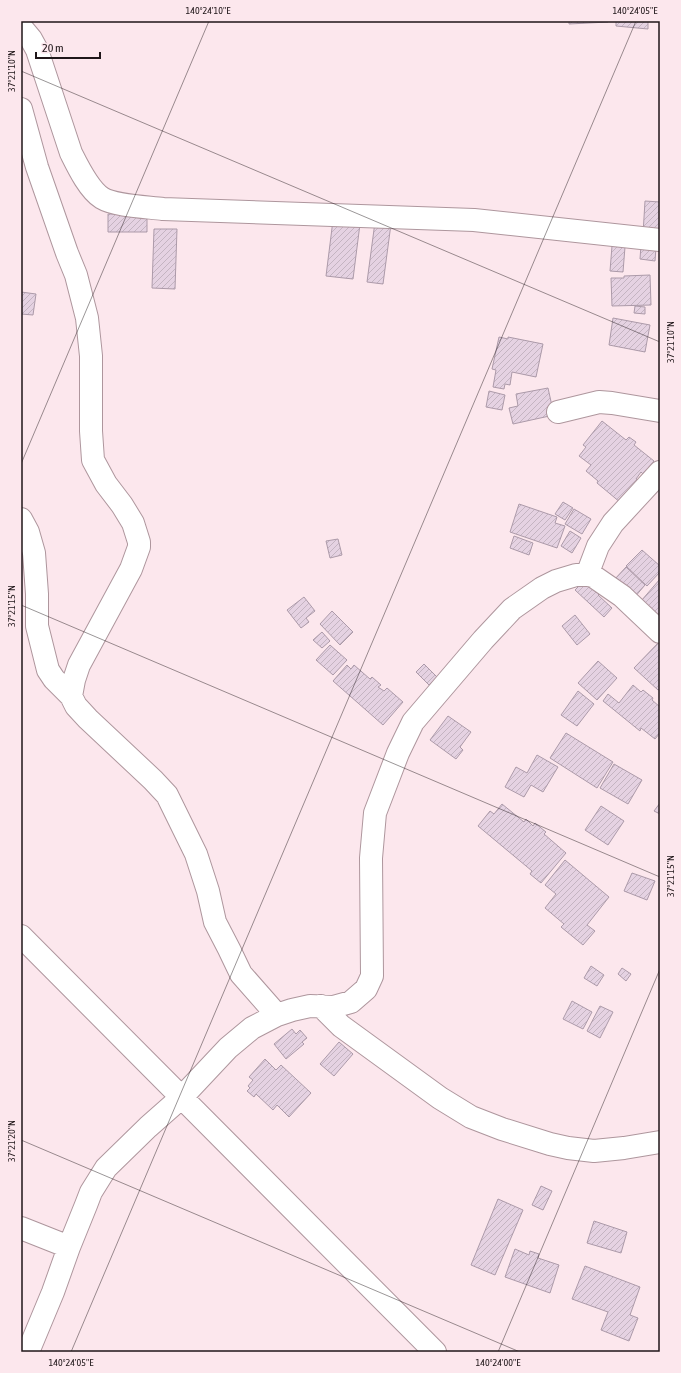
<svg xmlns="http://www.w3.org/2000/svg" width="681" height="1373" viewBox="0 0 681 1373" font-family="'Asap Condensed',sans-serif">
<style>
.building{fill:url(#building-hatch);stroke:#ac9aa9}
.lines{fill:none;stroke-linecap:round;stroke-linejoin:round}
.minor-casing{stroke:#ae969d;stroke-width:24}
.minor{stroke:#fff;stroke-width:22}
.ticks{fill:none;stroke:#1f1619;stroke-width:1;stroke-opacity:0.45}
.neatline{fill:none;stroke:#1f1619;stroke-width:1.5}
.ticks-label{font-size:10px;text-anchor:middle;fill:#1f1619}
</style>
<defs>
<pattern id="building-hatch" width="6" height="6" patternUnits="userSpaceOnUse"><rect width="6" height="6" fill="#e5d2e2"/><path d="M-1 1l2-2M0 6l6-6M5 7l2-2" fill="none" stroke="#c4b4c1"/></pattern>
</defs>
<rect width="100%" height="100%" fill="#fce7ed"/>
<path class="building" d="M569 21H608V22L569 24Z
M616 21H648V29L616 26Z
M645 201 660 202V236L643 234Z
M108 214H147V232H108Z
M333 220 360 224 353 279 326 276Z
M375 222 391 224 383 284 367 282Z
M154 229H177L175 289 152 288Z
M641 245 656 247 655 261 640 259Z
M612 246 625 247 623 272 610 271Z
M650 275 651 305 612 306 611 278H624V276Z
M21 292 36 294 33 315 21 314Z
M635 306 645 307V314L634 313Z
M613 318 650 325 645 352 609 345Z
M499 337 508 339V337L543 344 536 377 512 372 510 385 505 384 504 389 493 387 496 370 492 369Z
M548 388 554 415 513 424 509 408 518 406 516 394Z
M489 391 505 395 502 410 486 407Z
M602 421 626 440 629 437 636 442 634 445 654 461 643 474 641 472 636 479 639 481 621 503 597 483 598 481 586 471 591 465 579 456 586 447 583 445Z
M563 502 573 508 565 520 555 514Z
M519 504 557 517 555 523 565 526 557 548 510 532Z
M574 509 591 519 582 534 565 524Z
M570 531 581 538 572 553 561 546Z
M514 536 533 543 529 555 510 548Z
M338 539 342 555 330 558 326 541Z
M642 550 660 566V572L647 586 626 566Z
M626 567 645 585 634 598 614 580Z
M660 579V617L641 601Z
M585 580 600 593 598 595 612 608 604 617 575 590Z
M304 597 315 611 306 618 309 622 301 628 287 610Z
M332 611 353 632 340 645 320 624Z
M575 615 590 634 577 645 562 626Z
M322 632 330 641 322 648 313 640Z
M660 641V689L658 690 634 668Z
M330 645 347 660 333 675 316 660Z
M598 661 617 678 597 700 578 683Z
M424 664 437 677 429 685 416 672Z
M347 665 351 669 354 665 370 679 372 677 381 685 378 687 384 691 387 688 403 702 383 725 333 681Z
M633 685 641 692 643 690 653 698 652 700 660 707V733L655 739 641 728 640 731 603 701 608 694 619 703Z
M578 691 594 704 577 726 561 715Z
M448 716 471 732 460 747 463 750 456 759 430 740Z
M566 733 613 762 597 788 550 758Z
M537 755 558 767 543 792 531 785 524 797 505 787 516 767 527 773Z
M614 764 642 780 628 804 600 788Z
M660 803V814L654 811Z
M502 804 524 822 526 819 533 826 535 823 546 832 544 834 566 853 541 883 530 874 532 871 478 826 490 811 494 814Z
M601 806 624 821 608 845 585 830Z
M565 860 609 897 587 925 595 931 583 945 561 927 564 924 545 908 556 894 545 885Z
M632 873 655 881 647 900 624 891Z
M591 966 604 975 597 986 584 978Z
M622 968 631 974 626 981 618 974Z
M572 1001 592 1012 583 1029 563 1019Z
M600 1006 613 1012 600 1038 587 1031Z
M292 1029 296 1034 300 1030 307 1038 302 1042 304 1044 286 1059 274 1044Z
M339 1042 353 1054 334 1076 320 1064Z
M265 1059 276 1070 281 1065 311 1093 289 1117 277 1105 273 1110 256 1094 254 1097 247 1091 250 1088 248 1086 253 1080 249 1077Z
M541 1186 552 1191 543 1210 532 1205Z
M498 1199 523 1210 495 1275 471 1265Z
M594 1221 627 1232 621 1253 587 1243Z
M515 1249 529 1255 530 1251 539 1254 538 1258 559 1265 550 1293 505 1277Z
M585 1266 640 1287 630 1315 638 1318 629 1341 601 1330 608 1312 572 1299Z"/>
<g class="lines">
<defs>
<path id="minor" d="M21 27 31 39 37 50 71 153C78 167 89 190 102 198 115 206 148 207 163 209L474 220 660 240
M21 109 37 167 67 253 76 275 87 318 91 356V431L93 460 106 484 122 505 133 523 139 542V547L131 569 79 665 74 680 71 696 76 706 88 719 153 780 167 795 196 854 208 891 215 922 229 949 241 974 277 1015
M558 412 599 402 612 403 660 411
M21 519 28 532 34 553 37 594V626L48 670 54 679 71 696
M587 575 598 546 613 523 660 472
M21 936 435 1352
M321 1006 341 1026 440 1098 471 1117 502 1129 550 1144 568 1148 594 1151 624 1148 660 1142
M21 1228 69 1247
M28 1352 53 1292 69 1247 86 1205 91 1192 106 1168 148 1127 182 1097 228 1048 252 1028 277 1015 292 1010 310 1006 333 1007 351 1002 366 989 372 976 371 858 375 813 398 753 413 722 483 640 512 609 542 588 556 581 576 575H587L593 576 622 596 660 632"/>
</defs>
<use href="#minor" class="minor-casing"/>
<use href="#minor" class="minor"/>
</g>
<path class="ticks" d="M21 71 660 342M21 464 209 21M21 605 660 877M21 1140 520 1352M71 1352 636 21M498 1352 660 969"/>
<rect width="681" height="1373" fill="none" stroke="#fce7ed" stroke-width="44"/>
<path d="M36 52v6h64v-6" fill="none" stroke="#1f1619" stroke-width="2"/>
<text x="42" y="52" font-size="12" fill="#1f1619" stroke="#fce7ed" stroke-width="3" paint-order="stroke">20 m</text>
<rect x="22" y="22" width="637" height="1329" class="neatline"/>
<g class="ticks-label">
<text x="208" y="14">140°24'10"E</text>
<text x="635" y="14">140°24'05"E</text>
<text transform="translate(11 71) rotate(-90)" y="4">37°21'10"N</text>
<text transform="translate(670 342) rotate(-90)" y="4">37°21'10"N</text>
<text transform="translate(11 606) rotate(-90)" y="4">37°21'15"N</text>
<text transform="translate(670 876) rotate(-90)" y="4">37°21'15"N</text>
<text transform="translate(11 1141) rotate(-90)" y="4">37°21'20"N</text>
<text x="71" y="1366">140°24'05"E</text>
<text x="498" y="1366">140°24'00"E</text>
</g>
</svg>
